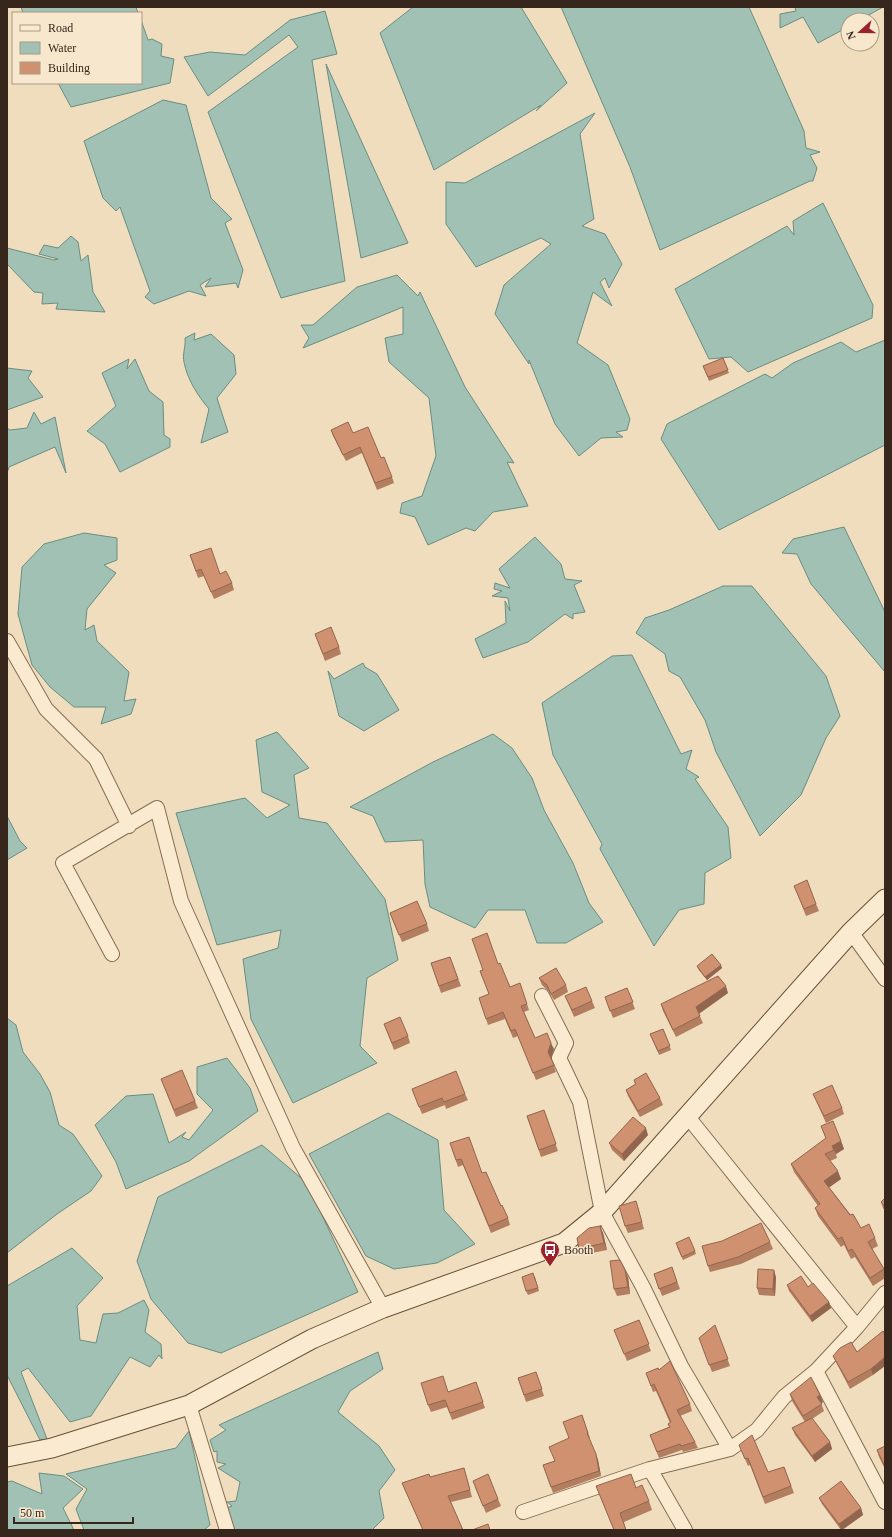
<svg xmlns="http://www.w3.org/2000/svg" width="892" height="1537" viewBox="0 0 892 1537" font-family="Georgia,serif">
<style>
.water{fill:#a1c1b5;stroke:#688e82}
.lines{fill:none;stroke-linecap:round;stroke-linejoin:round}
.minor-casing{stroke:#886c55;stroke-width:16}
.secondary-casing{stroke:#6a4e39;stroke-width:21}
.minor{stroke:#faebd0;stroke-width:14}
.secondary{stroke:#faebd0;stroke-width:19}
.wall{fill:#b37d60}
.shaded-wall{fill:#92664e}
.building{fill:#d09170;stroke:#92664e}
.labels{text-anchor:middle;stroke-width:3;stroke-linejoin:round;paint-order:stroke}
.poi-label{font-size:12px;fill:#37261b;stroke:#f7e7cd;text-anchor:start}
</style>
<rect width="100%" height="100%" fill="#f0ddbd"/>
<path class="water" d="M21 7H136L138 13H23Z
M413 7H521L567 83 536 111 541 105 434 170 380 33Z
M561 7H749L804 131 806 148 820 152 810 155 817 168 813 181H810L660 250 630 167Z
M795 7H883L860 20H848V27L818 43 803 17 780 28V14L796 11Z
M325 11 337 54 312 60 345 281 281 298 208 112 298 47 289 35 208 96 184 57 210 52 245 55 290 20Z
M141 20 148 40 152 39 162 44 161 56 174 59 170 83 71 107 58 83H141Z
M326 64 408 243 361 258Z
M163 100 186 105 211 198 232 219 225 223 243 270 238 288 236 283 205 287 211 278 200 285 206 296 189 291 154 304 145 297 150 291 120 207 116 211 103 198 84 141Z
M595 113 580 134 594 219 582 226 605 234 622 264 609 288 605 278 600 282 612 306 593 292 577 343 608 365 630 419 627 430 616 432 623 437 601 438 579 456 555 424 529 360V364L495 314 504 285 551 244 541 238 476 267 446 224V182L465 183Z
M823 203 873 305 872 318 748 372 731 357 709 359 675 289 787 226 794 235 793 221Z
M71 236 78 242 81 261 88 255 93 292 105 312 56 309 58 303 42 304 43 293 34 292 7 264V248L54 260 58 259 39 254 44 245 58 248Z
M397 275 418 296 420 292 465 387 514 463 507 462 528 506 493 512 475 531 466 528 428 545 415 517 400 513 402 503 422 496 436 456 429 398 389 362 385 338 403 334V307L303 348 309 338 301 325H313L357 287Z
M195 333 194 340 211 334 234 355 236 374 217 398 228 432 201 443 209 409C198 396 187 379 184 362 182 355 186 346 185 338Z
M885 340V445L719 530 661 439 667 424 765 374 772 378 793 363 841 342 856 352Z
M129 359 127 369 135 359 149 391 163 402 164 435 170 439V447L120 472 105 444 87 431 116 406 102 373Z
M7 368 32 371 28 378 43 397 7 410Z
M34 412 41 424 55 417 66 473 55 447 9 467 7 473V428L10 430 27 428Z
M844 527 885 612V672L811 584 797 554 782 553 793 539Z
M84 533 117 538V560L104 565 116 573 87 609 85 630 94 625 97 641 129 672 124 701 136 699 131 714 101 724 106 707H74L50 687 32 665 18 614 22 567 44 544Z
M535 537 561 564 565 579 582 581 574 585 585 612 573 614V619L565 614 528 642 483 658 475 639 506 623 505 601 510 611 508 598 492 596 502 591 494 589 495 583 510 588 499 569Z
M723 586H752L826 676 840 716 826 738 801 795 760 836 716 752 705 720 680 677 669 671 665 654 636 633 645 618 669 610Z
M632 655 681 754 692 750 686 769 699 777 695 779 728 827 731 858 705 873 704 904 679 910 654 946 600 849 602 844 553 755 542 703 612 656Z
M363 663 365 667 377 674 399 710 364 731 339 716 328 671 334 679Z
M277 732 309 768 294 775 299 818 327 823 385 899 398 960 367 978 360 1046 377 1063 293 1103 251 1019 243 959 278 948 281 930 217 945 176 813 245 798 267 818 290 805 262 792 256 740Z
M493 734 512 748 532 778 544 810 573 863 589 903 603 922 566 943H537L525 910H488L475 928 430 907 425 884 423 840 385 842 373 816 350 807 433 762Z
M7 816 20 841 27 848 7 860Z
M7 1018 16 1025 23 1052 40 1074 50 1092 59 1125 73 1134 102 1176 91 1191 57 1214 7 1253Z
M227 1058 250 1088 258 1111 189 1161 126 1189 116 1162 95 1125 126 1096 153 1094 169 1143 186 1132 182 1137 189 1140 213 1110 197 1094V1067Z
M388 1113 438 1140 444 1210 475 1244 437 1263 394 1269 366 1256 309 1154Z
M262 1145 307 1183 358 1292 221 1353 188 1343 151 1299 137 1261 158 1197Z
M72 1248 103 1278 77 1306 80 1340 96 1343 103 1314 118 1313 144 1300 149 1310 145 1332 161 1344 162 1359 159 1355 150 1367 130 1357 91 1416 70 1422 28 1368 21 1372 47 1439 40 1440 7 1375V1286Z
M378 1352 383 1369 350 1391 338 1412 379 1446 395 1470 379 1491 384 1518 372 1530H235L224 1509 232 1506 227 1502 236 1501 240 1482 218 1468 226 1464 217 1462V1451L214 1452 210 1440 226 1430 219 1425Z
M189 1431 210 1525 204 1530H84L76 1509 87 1489 66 1474 176 1448Z
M39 1473 64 1476 83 1489 63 1508 74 1530H7V1482L12 1481 42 1494Z"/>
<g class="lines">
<defs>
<path id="minor" d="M7 641 46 709 96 759 129 826
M851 932 885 979
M112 954 63 863 157 808 181 901 293 1148 383 1308
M542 996 566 1043 559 1058 580 1102 602 1212 643 1287 681 1366 730 1449
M688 1117 857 1327
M816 1371 885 1502
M189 1405 227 1530
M523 1512 650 1469
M685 1530 650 1469 730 1449 757 1430 784 1397 816 1371 857 1327 885 1293"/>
<path id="secondary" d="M7 1457 52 1448 189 1405 312 1339 383 1308 564 1243 602 1212 851 932 885 899"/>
</defs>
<use href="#minor" class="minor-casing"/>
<use href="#secondary" class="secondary-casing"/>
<use href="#minor" class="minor"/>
<use href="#secondary" class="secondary"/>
</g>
<path class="wall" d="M723 358 729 373 709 381 703 366Z
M331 430 353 433 392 477 394 483 377 490 362 453 346 461 333 436Z
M190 555 221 574 232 583 234 590 214 599 204 576 198 578Z
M315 634 339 647 341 654 325 661Z
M797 893 816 904 819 911 806 916Z
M390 913 427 924 429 931 402 942Z
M450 957 461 986 441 993 431 963Z
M498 964 510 987 520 983 529 1010 524 1012 535 1038 554 1049 551 1058 556 1072 536 1080 518 1036 513 1038 505 1019 488 1025 479 998 489 994 480 971Z
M697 966 722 968 707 980 698 969Z
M539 978 566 985 568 992 554 1000 549 992 542 985Z
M627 988 635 1009 613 1018 605 997Z
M728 993 699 1014 703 1023 676 1037 663 1011 661 1004Z
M565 996 592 1001 595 1008 574 1017Z
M384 1024 408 1036 410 1043 394 1050Z
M663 1029 671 1050 659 1055 650 1034Z
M161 1079 195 1101 198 1108 176 1117Z
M634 1080 660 1098 663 1105 640 1117 628 1096 626 1090 635 1084Z
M412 1089 465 1094 468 1100 446 1109 445 1105 422 1114Z
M813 1094 842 1108 844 1114 826 1123Z
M544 1110 558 1151 541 1157 527 1116Z
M821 1126 841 1141 844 1149 836 1154 837 1158 830 1161 841 1179 829 1187 861 1228 875 1238 878 1246 872 1249 884 1269 885 1278 873 1286 855 1257 851 1259 844 1245 841 1247 818 1216 815 1208 818 1206 794 1172 791 1164 826 1139Z
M648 1135 624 1161 612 1150 609 1143Z
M450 1143 482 1173 508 1218 510 1225 491 1233 463 1165 458 1167Z
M885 1198V1211L883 1208 881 1202Z
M636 1201 644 1229 628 1233 625 1226Z
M600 1226 603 1233 607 1250 582 1255 579 1249Z
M770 1242 773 1249 741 1264 710 1272 708 1266Z
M677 1247 695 1251 696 1254 683 1260Z
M672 1267 680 1289 662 1296 654 1274Z
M535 1277 539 1291 528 1295 526 1291Z
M628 1277 630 1294 617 1296 614 1289Z
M776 1277 775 1296 759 1295 757 1288Z
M787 1285 808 1287 829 1302 831 1308 812 1322 789 1291Z
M639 1320 651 1351 627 1361 617 1336Z
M715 1325 730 1366 712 1372 699 1338Z
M883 1331 873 1375 850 1389 836 1362 833 1356 857 1352Z
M659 1370 690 1404 692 1411 680 1416 695 1442 698 1448 683 1452 682 1450 659 1458 650 1435 669 1427 668 1424 670 1423 656 1391 653 1392 646 1373Z
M536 1372 544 1396 526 1402 518 1378Z
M476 1382 485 1408 452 1420 447 1407 431 1412 428 1405 448 1392Z
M790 1394 823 1402 821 1403 824 1411 812 1419 830 1442 832 1449 815 1462 795 1435 792 1428 805 1422 792 1401Z
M582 1415 590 1438 589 1439 598 1460 601 1476 553 1493 543 1465 554 1461Z
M739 1445 768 1472 784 1467 794 1493 765 1504 750 1465 748 1466Z
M885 1446V1469L879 1457 877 1450Z
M464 1468 472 1497 451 1502 463 1530H423L402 1483 430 1477Z
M596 1486 636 1488 649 1501 652 1510 624 1522 626 1530H614Z
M475 1487 498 1499 501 1506 486 1513Z
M819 1498 861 1508 863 1515 842 1530H841L822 1504Z"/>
<path class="shaded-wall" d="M721 965 722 968 707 980 705 977Z
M726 986 728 993 698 1014 696 1007Z
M551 1043 554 1049 551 1058 548 1052Z
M646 1128 648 1135 624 1161 622 1154Z
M841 1141 844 1149 836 1154 832 1146Z
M838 1171 841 1179 827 1189 824 1181Z
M600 1226 603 1233 607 1250 604 1243Z
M625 1270 628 1277 630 1294 628 1287Z
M774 1270 776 1277 775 1296 773 1289Z
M829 1302 831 1308 812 1322 810 1316Z
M885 1357V1366L873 1375 871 1369Z
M820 1395 823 1402 820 1404 817 1397Z
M830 1442 832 1449 815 1462 812 1456Z
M596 1454 598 1460 601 1476 599 1471Z
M861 1508 863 1515 842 1530H841L839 1524Z"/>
<path class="building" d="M723 358 728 370 708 377 703 366Z
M348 422 353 433 368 427 381 458 384 457 392 477 375 483 360 447 343 455 331 430Z
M211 548 220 574 226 571 232 583 211 592 201 569 196 571 190 555Z
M331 627 339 647 323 654 315 634Z
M807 880 816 904 804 909 794 886Z
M417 901 427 924 399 935 390 913Z
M487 933 498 964 500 963 510 987 520 983 527 1004 521 1006 535 1038 547 1033 551 1043 548 1052 554 1065 533 1073 515 1029 511 1031 503 1012 486 1019 479 998 489 994 480 971 483 970 472 939Z
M712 954 721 965 705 977 697 966Z
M450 957 458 979 439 986 431 963Z
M556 968 566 985 551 994 547 985 539 978Z
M718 976 726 986 696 1007 700 1016 673 1030 661 1004Z
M586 987 592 1001 572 1010 565 996Z
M627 988 633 1002 610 1011 605 997Z
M400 1017 408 1036 392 1043 384 1024Z
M663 1029 670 1046 658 1051 650 1034Z
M182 1070 195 1101 174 1110 161 1079Z
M456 1071 465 1094 444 1102 442 1098 419 1107 412 1089Z
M646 1073 660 1098 638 1111 626 1090 636 1084 634 1080Z
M832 1085 842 1108 824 1116 813 1094Z
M544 1110 556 1144 539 1150 527 1116Z
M633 1117 646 1128 622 1154 609 1143Z
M833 1121 841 1141 832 1146 834 1150 825 1154 838 1171 824 1181 850 1215 853 1214 861 1228 869 1224 875 1238 868 1242 884 1269 870 1278 852 1249 848 1251 842 1237 838 1239 815 1208 820 1204 791 1164 826 1138 821 1126Z
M469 1137 482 1173 486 1172 501 1206 502 1205 508 1218 489 1226 461 1159 456 1160 450 1143Z
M885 1198V1207L881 1202Z
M636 1201 642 1222 625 1226 619 1206Z
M761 1223 770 1242 738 1257 708 1266 702 1246 722 1241Z
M600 1226 604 1243 579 1249 577 1238 589 1228Z
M689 1237 695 1251 682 1257 676 1243Z
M620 1260 625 1270 628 1287 614 1289 610 1261Z
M672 1267 677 1282 659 1289 654 1274Z
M758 1269 774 1270 773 1289 757 1288Z
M533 1273 538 1288 526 1291 522 1277Z
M801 1276 808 1287 813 1283 829 1302 810 1316 787 1285Z
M639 1320 649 1344 624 1354 614 1330Z
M715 1325 728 1359 709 1365 699 1338Z
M883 1331 885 1334V1357L871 1369 848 1382 833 1356 840 1348 851 1342 857 1352Z
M670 1361 690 1404 677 1410 695 1442 681 1446 680 1444 657 1452 650 1435 670 1427 668 1424 671 1422 654 1384 651 1386 646 1373 658 1368 659 1370Z
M536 1372 542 1389 524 1395 518 1378Z
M443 1376 448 1392 476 1382 483 1402 450 1413 445 1400 428 1405 421 1383Z
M811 1377 820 1395 817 1397 822 1404 803 1416 790 1394Z
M582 1415 588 1433H587L596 1454 599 1471 551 1487 543 1465 555 1461 549 1447 569 1438 563 1422Z
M812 1418 830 1442 812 1456 792 1428Z
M752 1435 768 1472 784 1467 791 1486 763 1497 748 1458 745 1459 739 1445Z
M885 1446V1467L877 1450Z
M464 1468 470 1490 448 1496 463 1530H423L402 1483 429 1474 430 1477Z
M488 1474 498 1499 483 1506 473 1481Z
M631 1474 636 1488 642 1485 649 1501 620 1513 626 1530H614L596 1486Z
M841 1481 861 1508 839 1524 819 1498Z
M488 1524 490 1530H472Z"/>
<defs>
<symbol id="bus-pin" viewBox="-11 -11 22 30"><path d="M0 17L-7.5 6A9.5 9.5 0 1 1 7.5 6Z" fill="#9a222c" stroke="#f7e7cd"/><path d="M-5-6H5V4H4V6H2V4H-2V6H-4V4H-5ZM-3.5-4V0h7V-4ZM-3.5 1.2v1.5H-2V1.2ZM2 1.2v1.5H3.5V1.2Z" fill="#fff"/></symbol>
</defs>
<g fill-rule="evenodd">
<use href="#bus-pin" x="539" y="1239" width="22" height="30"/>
</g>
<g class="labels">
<g class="poi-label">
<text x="564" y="1254">Booth</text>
</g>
</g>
<rect width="892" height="1537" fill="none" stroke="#37261b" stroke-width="16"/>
<rect x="12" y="12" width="130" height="72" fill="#f7e7cd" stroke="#aa9a86"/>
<rect x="20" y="25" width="20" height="6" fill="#faebd0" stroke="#aa9a86"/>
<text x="48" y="32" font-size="12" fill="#37261b">Road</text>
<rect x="20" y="42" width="20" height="12" fill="#a1c1b5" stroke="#aa9a86"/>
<text x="48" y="52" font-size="12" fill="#37261b">Water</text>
<rect x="20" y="62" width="20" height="12" fill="#d09170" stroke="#aa9a86"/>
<text x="48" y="72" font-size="12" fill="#37261b">Building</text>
<g transform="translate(860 32) rotate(249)"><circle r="19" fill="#f7e7cd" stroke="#aa9a86"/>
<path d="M0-3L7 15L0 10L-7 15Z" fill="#9a222c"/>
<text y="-6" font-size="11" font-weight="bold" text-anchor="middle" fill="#37261b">N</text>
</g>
<path d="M14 1517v6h119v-6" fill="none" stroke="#37261b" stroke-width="2"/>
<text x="20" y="1517" font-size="12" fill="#37261b" stroke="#f7e7cd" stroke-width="3" paint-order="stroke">50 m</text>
</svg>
